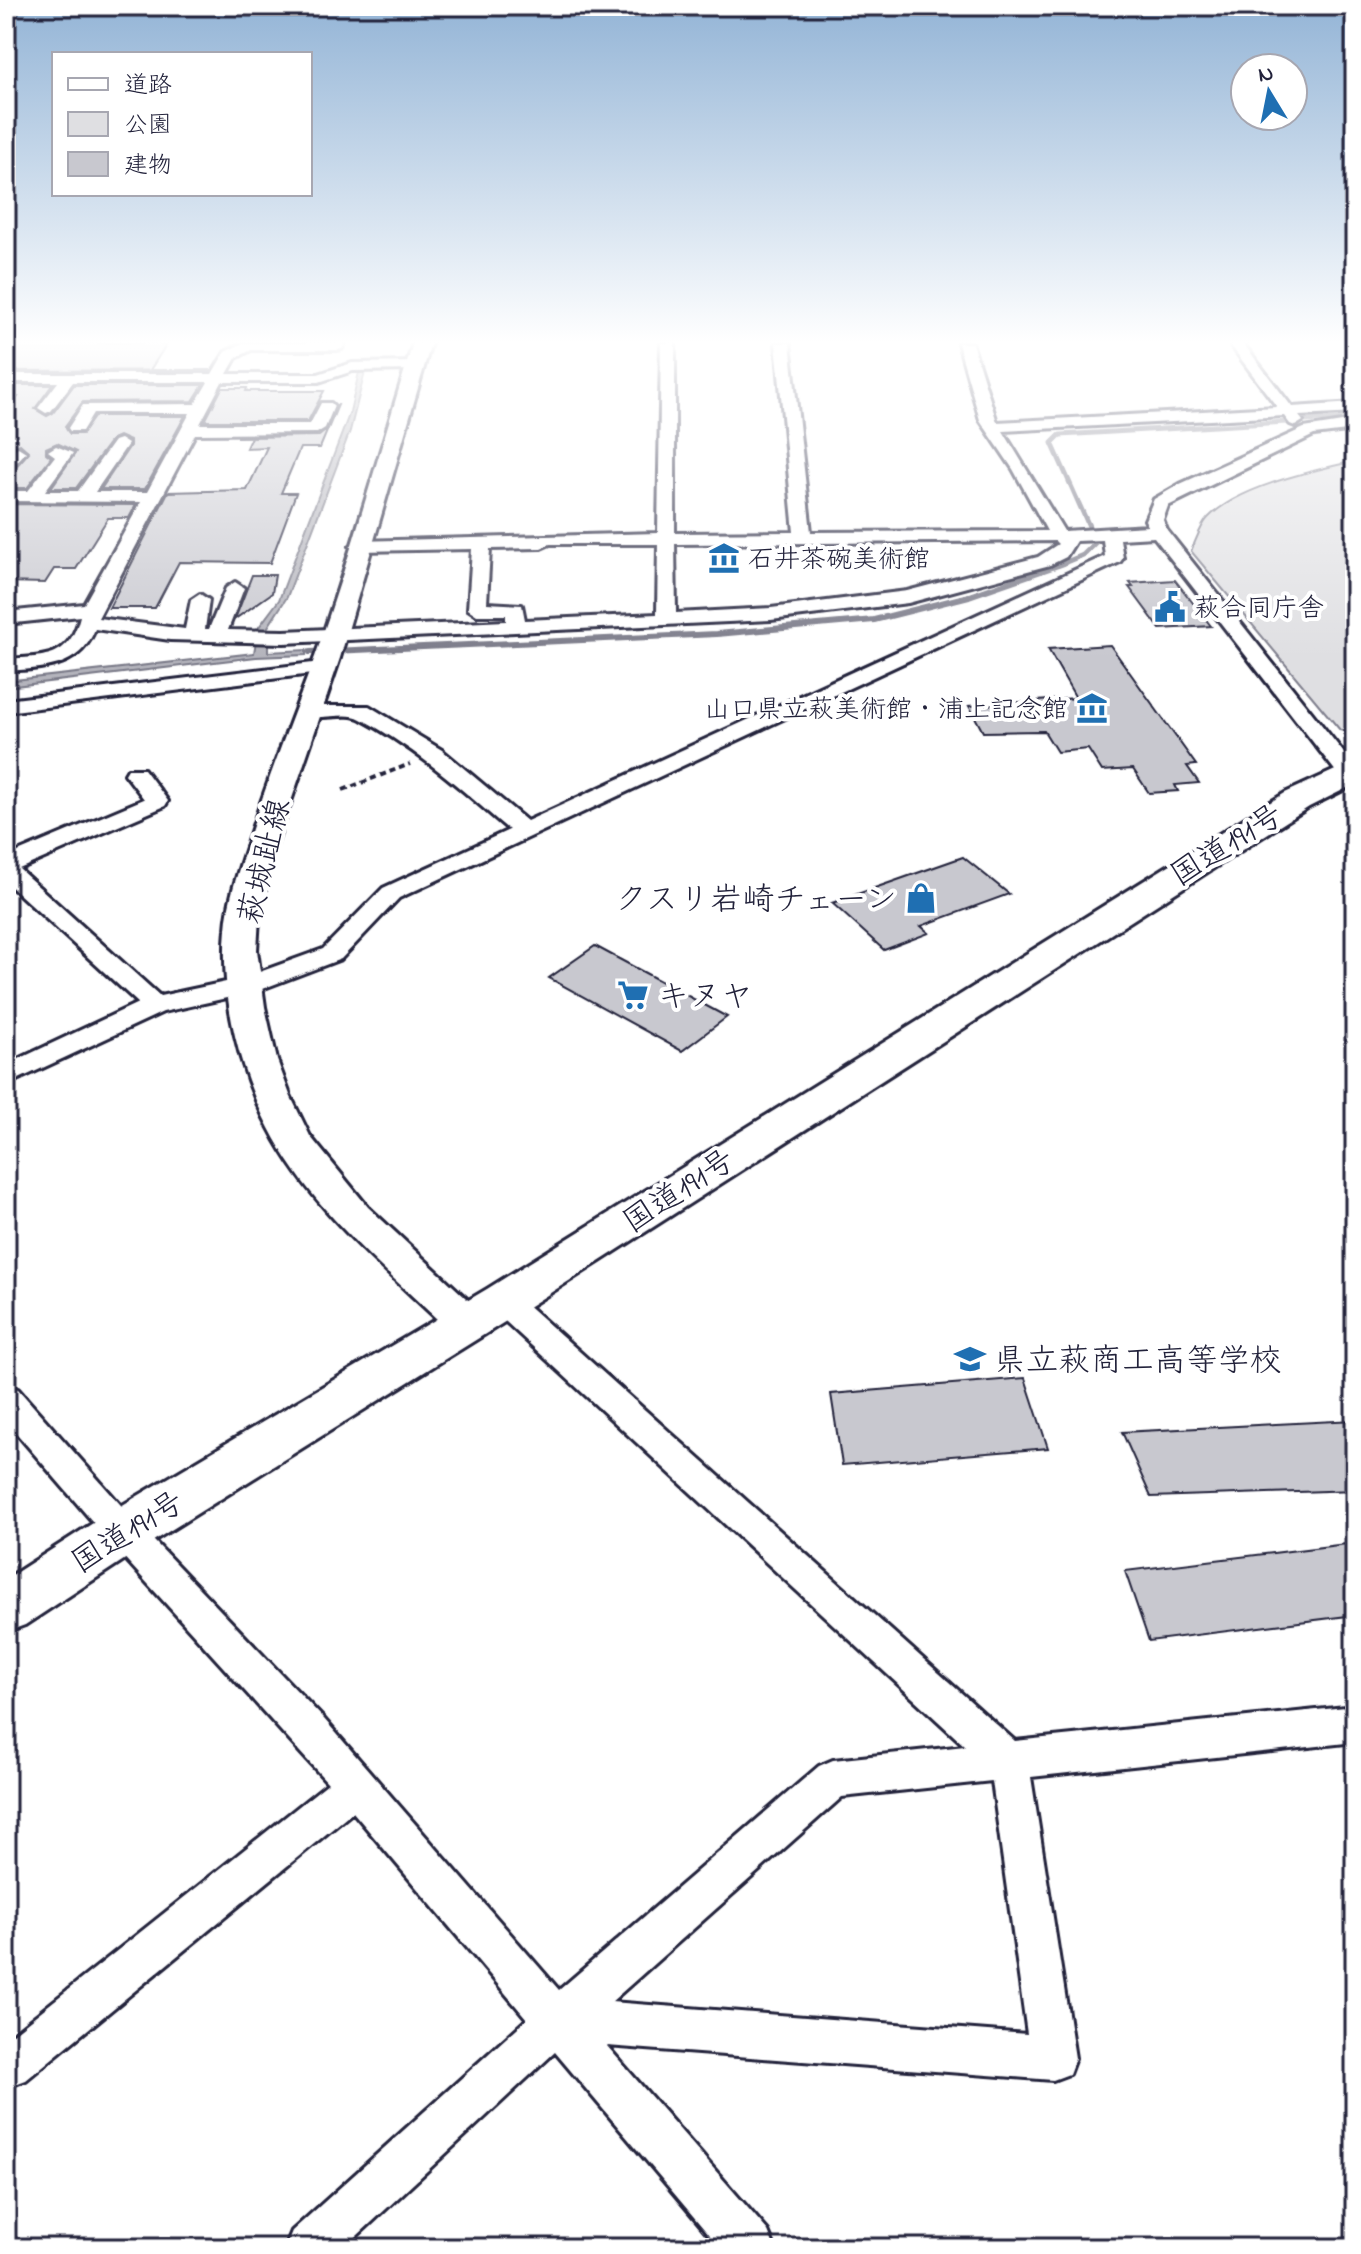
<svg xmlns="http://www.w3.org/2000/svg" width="1361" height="2254" viewBox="0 0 1361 2254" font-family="'Indie Flower','Klee One',sans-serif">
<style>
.green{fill:#dfdfe2;stroke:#80808e;stroke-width:2}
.water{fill:#b4b4bc;stroke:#7a7a88;stroke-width:2}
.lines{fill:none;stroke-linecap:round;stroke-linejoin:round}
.stream-far1{stroke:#7a7a88;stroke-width:5}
.stream{stroke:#7a7a88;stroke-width:6}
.building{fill:#c8c8cf;stroke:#22223b;stroke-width:2}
.minor-casing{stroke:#22223b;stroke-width:6}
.major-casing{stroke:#22223b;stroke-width:6}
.highway-casing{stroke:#22223b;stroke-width:6}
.path-far1{stroke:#22223b;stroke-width:3;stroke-dasharray:5 3;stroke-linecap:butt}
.path{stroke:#22223b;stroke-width:4;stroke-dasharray:6 4;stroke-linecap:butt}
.minor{fill:#fff;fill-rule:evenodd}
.major{fill:#fff;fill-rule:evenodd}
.highway{fill:#fff;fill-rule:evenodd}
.labels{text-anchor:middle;stroke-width:8;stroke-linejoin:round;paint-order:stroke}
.far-poi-label{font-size:26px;fill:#22223b;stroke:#fff;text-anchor:start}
.street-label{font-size:32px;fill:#22223b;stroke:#fff}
.poi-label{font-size:32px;fill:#22223b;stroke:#fff;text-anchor:start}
</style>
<rect width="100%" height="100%" fill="#fff"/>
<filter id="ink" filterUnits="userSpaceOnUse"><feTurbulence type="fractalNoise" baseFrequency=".0125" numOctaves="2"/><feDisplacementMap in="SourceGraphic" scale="16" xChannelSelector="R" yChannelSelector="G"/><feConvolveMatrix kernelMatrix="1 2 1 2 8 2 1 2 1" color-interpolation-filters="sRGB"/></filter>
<g filter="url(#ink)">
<path class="green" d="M1355 461V734L1340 730 1191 551C1196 541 1200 526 1208 518 1239 486 1312 471 1355 461Z"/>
<path class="water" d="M359 372H365L350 431 287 597 264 633 258 634 259 627 279 600 350 412Z
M256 641H268V652L306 650V655L256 657 6 687V681L254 653Z"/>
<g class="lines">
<path class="stream-far1" d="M1059 565 1083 555 1096 542 1052 443 1060 435 1355 418"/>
<path class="stream" d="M310 652 717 634 874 620 969 596 1064 563"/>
</g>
<path class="building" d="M6 343H164L162 345H166L150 370H211L6 371Z
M6 385H52L35 409 47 416 53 413 74 385H203L193 401 83 402 65 426 70 434H82L95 416H185L145 489H101L130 446V441L119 436 112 439 76 488H51L76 452 57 443 46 448V453L51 457 27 488H6V472L14 469 29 452 20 444 6 451V412L18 397H6Z
M222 388H247L246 391H324L308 421H205Z
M336 405H338L320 448H300L281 493H296L270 563 179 562 155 608H109L168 492 247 490 267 447 246 448 251 437H237L319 436 328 429Z
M6 504 136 505 129 518H108L76 569H54L45 583 6 582Z
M252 575H275L272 593 235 619Z
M1175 580 1211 626 1160 629 1129 587H1133L1130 583Z
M1110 645 1196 765 1187 766 1199 783 1175 785 1178 791 1149 793 1133 769 1102 771 1088 749 1057 752 1044 731 983 732 969 706 1076 698 1048 649Z
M963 857 1009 894 921 926 929 933 884 950 832 903Z
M595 946 727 1017 682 1051 549 978Z
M1025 1378 1048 1448 842 1465 831 1394Z
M1355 1420V1490L1151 1497 1122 1432Z
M1355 1543V1615L1149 1641 1125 1571Z"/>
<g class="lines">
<defs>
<path id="minor" d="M243 343H345L342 349 337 350H251L236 358 227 374H318L352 363 414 362 421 366 414 370 353 371 319 382H222L200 424H310L321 403H331L334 406 325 428 317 433 195 434 98 618 185 629 191 600 200 594 209 600 205 629H209L226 588 235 582 244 588 228 630 284 631 506 621V615H477L468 609 472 549 359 551 350 546 359 541 658 533 661 343H675V533L794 532 776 343H790L811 532 1047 531 1013 469 980 420 958 343H972L997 422 1277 407 1229 343H1243L1292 407 1355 403V413L1299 416 1303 421 1295 426 1290 424 1284 416 1003 431 1064 531 1148 526 1145 520 1154 499 1180 484 1304 428 1355 420V430L1314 435 1168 506 1163 520 1167 530 1355 767V788L1347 786 1154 537 1120 539 1123 558 1120 562 399 898 341 959 254 992 163 1012 6 1085V1065L138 1003 6 882V857L144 799 125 774 128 769H144L168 801 165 806 19 869 160 996 240 979 323 949 383 888 509 830C462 790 416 748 361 719 344 709 311 726 297 710L300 706H369L442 750 527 821 1105 556 1103 540 1076 541 1066 557 1050 565 908 603 771 620 284 643 170 640 95 629C80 669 43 668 6 671V659C44 656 69 660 80 616L6 624V612L84 604 141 502 6 501V491H28L55 456 48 451 56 446 73 453 45 491H78L114 441 120 439 128 444 95 492H147L190 413H93L82 431H70L68 428 83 405 195 404 208 382H73L51 411 46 413 38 408 58 382H6V374H212L225 352ZM1055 541 1058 544 1038 557 907 591 771 608 676 613 675 544ZM550 544H658L657 614 525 620 522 605 487 603 490 549 541 548Z
M18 447 26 452 12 467 6 469V455Z
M321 662 331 668 328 672 6 712V700Z
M503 1289 514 1293 1015 1741 1355 1706V1742L1031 1777 1075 2058 1069 2074 1053 2080 607 2046 768 2231 775 2248H720L555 2052 344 2248H285L292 2231 527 2019 353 1812 26 2080 10 2086 6 2085V2039L328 1783 111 1543 6 1421V1385L18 1389 135 1521 324 1719 559 1990 819 1766 833 1760 965 1746 492 1309 487 1301 492 1293ZM992 1781 1027 2034 611 2002 842 1797Z"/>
<path id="major" d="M413 343H431L340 658 273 854 259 917 257 950 265 1007 277 1060 290 1095 310 1136 368 1207 481 1312 487 1323 481 1334 467 1338 453 1334C387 1271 311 1210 269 1128 239 1071 220 994 226 929 228 899 239 869 248 841 268 778 293 716 316 654 352 552 381 446 413 343Z"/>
<path id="highway" d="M1355 761V784L1309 807 519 1313 142 1548 25 1625 6 1632V1579L104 1516 487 1289 1285 793Z"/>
</defs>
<use href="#minor" class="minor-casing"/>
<use href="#major" class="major-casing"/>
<use href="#highway" class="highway-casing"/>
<path class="path-far1" d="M1352 565 1355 549"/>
<path class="path" d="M1353 563 1355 572
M343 790 410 764"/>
<use href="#minor" class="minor"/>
<use href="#major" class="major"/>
<use href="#highway" class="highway"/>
</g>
</g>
<linearGradient id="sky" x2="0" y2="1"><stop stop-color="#93b4d6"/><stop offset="0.52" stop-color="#fff"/><stop offset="1" stop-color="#fff" stop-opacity="0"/></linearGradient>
<rect width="1361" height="658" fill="url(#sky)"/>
<defs>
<symbol id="museum-bare" viewBox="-9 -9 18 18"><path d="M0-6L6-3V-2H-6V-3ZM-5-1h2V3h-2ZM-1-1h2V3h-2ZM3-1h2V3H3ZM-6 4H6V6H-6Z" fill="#1f6fb2" stroke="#fff" stroke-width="2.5" paint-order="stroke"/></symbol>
<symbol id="civic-bare" viewBox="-9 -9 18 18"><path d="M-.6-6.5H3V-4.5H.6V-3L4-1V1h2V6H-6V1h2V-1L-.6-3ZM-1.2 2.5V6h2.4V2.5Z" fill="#1f6fb2" stroke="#fff" stroke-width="2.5" paint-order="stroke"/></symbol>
<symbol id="shop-bare" viewBox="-9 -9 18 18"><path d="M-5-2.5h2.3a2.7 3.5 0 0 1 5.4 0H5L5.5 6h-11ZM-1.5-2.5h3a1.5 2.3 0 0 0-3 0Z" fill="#1f6fb2" stroke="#fff" stroke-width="2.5" paint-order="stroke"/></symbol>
<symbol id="supermarket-bare" viewBox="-9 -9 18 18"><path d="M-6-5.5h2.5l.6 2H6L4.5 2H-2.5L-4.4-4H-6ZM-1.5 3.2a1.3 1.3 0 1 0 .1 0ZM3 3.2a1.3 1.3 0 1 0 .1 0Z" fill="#1f6fb2" stroke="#fff" stroke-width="2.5" paint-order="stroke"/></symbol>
<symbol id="school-bare" viewBox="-9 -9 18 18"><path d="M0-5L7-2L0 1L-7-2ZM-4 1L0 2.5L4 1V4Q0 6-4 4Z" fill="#1f6fb2" stroke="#fff" stroke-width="2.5" paint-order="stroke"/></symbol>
</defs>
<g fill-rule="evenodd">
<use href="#museum-bare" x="702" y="536" width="44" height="44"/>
<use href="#civic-bare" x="1148" y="585" width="44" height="44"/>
<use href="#museum-bare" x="1070" y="686" width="44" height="44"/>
<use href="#shop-bare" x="899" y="876" width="44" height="44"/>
<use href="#supermarket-bare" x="611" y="973" width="44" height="44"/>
<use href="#school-bare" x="948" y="1337" width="44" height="44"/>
</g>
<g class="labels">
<g class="far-poi-label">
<text x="748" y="567">石井茶碗美術館</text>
<text x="1194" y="616">萩合同庁舎</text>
<text x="1068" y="717" text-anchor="end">山口県立萩美術館・浦上記念館</text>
</g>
<g class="street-label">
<text transform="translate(1226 844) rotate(-32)" y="11">国道191号</text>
<text transform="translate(263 861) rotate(-76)" y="11">萩城趾線</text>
<text transform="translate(678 1190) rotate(-33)" y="11">国道191号</text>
<text transform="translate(127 1531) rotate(-32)" y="11">国道191号</text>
</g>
<g class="poi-label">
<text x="897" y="909" text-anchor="end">クスリ岩崎チェーン</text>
<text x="657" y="1006">キヌヤ</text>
<text x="994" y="1370">県立萩商工高等学校</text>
</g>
</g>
<rect width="1361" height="2254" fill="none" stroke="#fff" stroke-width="32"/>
<rect x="16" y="16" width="1329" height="2222" fill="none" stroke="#22223b" stroke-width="3" filter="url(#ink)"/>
<rect x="52" y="52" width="260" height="144" fill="#ffffff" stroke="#a7a7b1" stroke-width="2"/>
<rect x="68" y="78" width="40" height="12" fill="#ffffff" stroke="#a7a7b1" stroke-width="2"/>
<text x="124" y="92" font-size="24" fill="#22223b">道路</text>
<rect x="68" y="112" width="40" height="24" fill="#dfdfe2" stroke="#a7a7b1" stroke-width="2"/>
<text x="124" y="132" font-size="24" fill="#22223b">公園</text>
<rect x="68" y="152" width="40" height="24" fill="#c8c8cf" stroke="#a7a7b1" stroke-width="2"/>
<text x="124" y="172" font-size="24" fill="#22223b">建物</text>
<g transform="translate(1269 92) rotate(350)"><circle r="38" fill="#ffffff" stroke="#a7a7b1" stroke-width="2"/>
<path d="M0-6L14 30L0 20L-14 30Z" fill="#1f6fb2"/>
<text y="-12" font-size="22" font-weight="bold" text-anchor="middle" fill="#22223b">N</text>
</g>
</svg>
